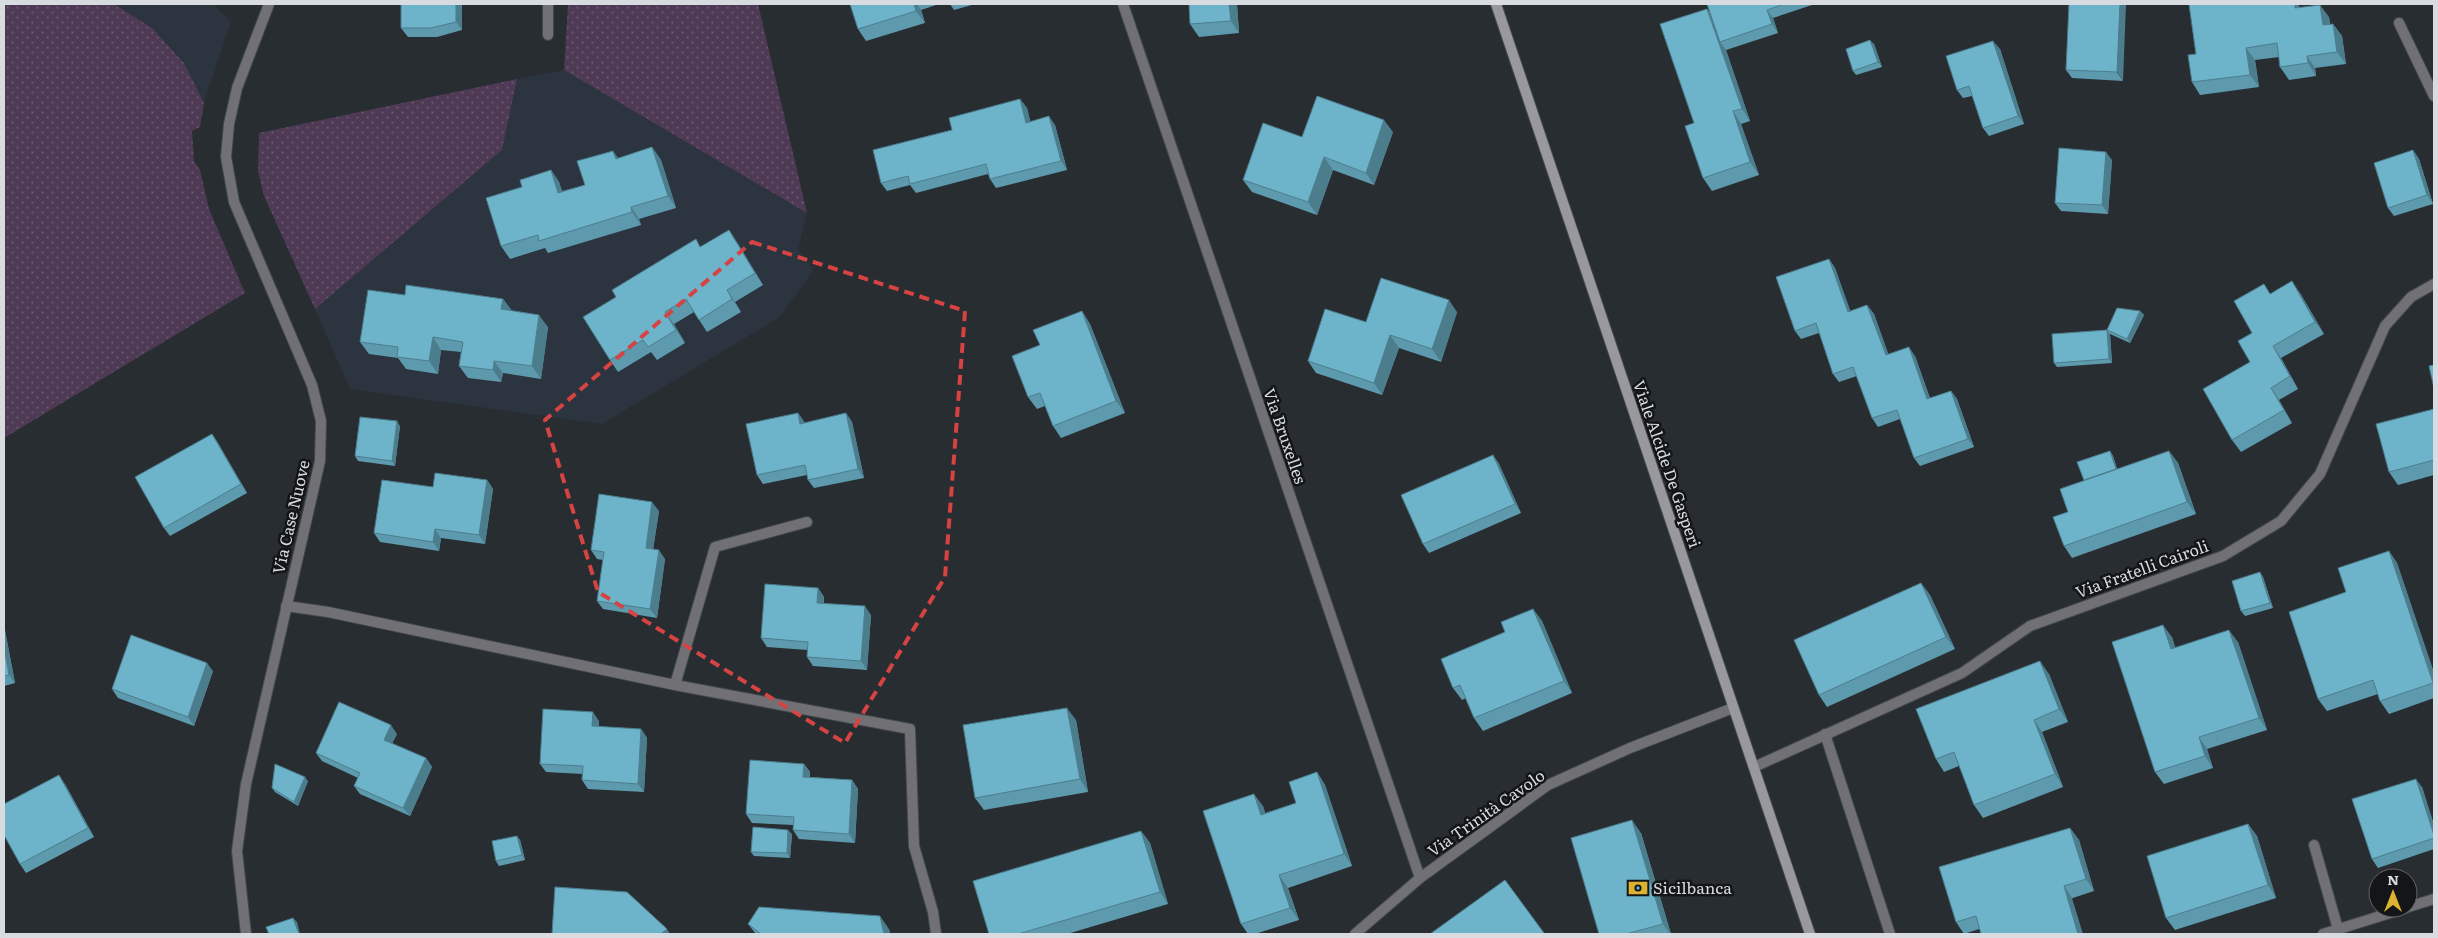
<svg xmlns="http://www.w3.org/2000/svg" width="2438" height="938" viewBox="0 0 2438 938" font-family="Literata,serif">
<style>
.built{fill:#2c343f}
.grass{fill:url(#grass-dots)}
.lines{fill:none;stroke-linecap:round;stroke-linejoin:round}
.lane-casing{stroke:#44494e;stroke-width:12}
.street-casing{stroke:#44494e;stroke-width:12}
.secondary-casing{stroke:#44494e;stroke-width:12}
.lane{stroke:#717175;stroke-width:10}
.street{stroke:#717175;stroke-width:10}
.secondary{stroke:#98989d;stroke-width:10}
.wall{fill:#5e9aad}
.shaded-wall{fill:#4c7d8d}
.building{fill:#6db3c9;stroke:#4c7d8d}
.marked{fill:none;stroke:#d64343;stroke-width:4;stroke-dasharray:10 6;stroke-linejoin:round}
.labels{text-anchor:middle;stroke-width:5;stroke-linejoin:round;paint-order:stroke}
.street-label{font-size:16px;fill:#d8dbdf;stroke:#131517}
.poi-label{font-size:16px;fill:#d8dbdf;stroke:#131517;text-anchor:start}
</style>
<defs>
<pattern id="grass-dots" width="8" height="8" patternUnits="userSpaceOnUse" patternTransform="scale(1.25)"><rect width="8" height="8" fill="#4f3a55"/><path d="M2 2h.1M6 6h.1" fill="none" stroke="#68566d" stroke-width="1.8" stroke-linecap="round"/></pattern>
</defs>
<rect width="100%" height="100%" fill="#282d32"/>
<path class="built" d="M114 4H213L231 22 204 103 184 63 152 28Z
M564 70 807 213 798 249 813 271 780 317 602 424 350 389 315 309 502 150 517 79Z"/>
<path class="grass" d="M4 4H114L152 28 184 63 204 103 200 127 192 131 194 161 200 170 209 209 245 293 4 438Z
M568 4H758L807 213 564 70Z
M517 79 502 150 315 309 264 196 258 171 259 133Z"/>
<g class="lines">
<defs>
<path id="lane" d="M286 606 328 612 675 685 910 729 914 846 933 912 936 934
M675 685 715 547 807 522
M1825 734 1890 934"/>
<path id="street" d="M1123 4 1420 878
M2399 23 2434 96
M548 35V4
M1754 767 1962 673 2030 626 2223 556 2281 521 2320 474 2385 326 2411 297 2434 284
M2314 845 2338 929
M2408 907 2434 899
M246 934 237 851 246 784 320 461 321 421 312 385 234 202 226 157 229 124 237 88 269 4
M1355 934 1420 878 1548 785 1630 748 1733 708
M2323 934 2406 908"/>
<path id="secondary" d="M1496 4 1810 934"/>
</defs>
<use href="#lane" class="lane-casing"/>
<use href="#street" class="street-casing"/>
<use href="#secondary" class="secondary-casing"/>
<use href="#lane" class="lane"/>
<use href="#street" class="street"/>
<use href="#secondary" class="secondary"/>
</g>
<path class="wall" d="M462 4V30L437 37H408L401 28Z
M850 4H939L921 10 925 23 866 41 858 29Z
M950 4H975L954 10Z
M1237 4 1239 33 1199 37 1190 24Z
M1707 4H1815L1773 18 1778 33 1726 50 1750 121 1741 124 1759 175 1712 191 1703 178 1694 123 1707 9 1710 12Z
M2069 4 2123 81 2072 78 2066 70Z
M2189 4H2297L2300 7 2329 17 2330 24H2333L2342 36 2346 64 2315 68 2316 76 2289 80 2280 67 2279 57 2255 60 2259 87 2200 95 2192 82 2196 54Z
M1874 44 1882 67 1856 75 1853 71Z
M2000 49 2024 124 1989 136 1983 128 1972 96 1963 98 1957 90Z
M1020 99 1027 108 1030 122 1055 125 1067 170 996 188 990 179 988 174 916 193 910 185 887 191 881 183 952 130Z
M1393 132 1374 185 1333 170 1317 215 1252 192 1243 180 1302 137Z
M652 147 661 160 676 208 639 219 641 225 548 253 545 248 510 259 501 246 522 187 551 170 559 182 562 191 585 185 618 158Z
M2413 150 2419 159 2433 204 2394 216 2388 208Z
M2112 160 2108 214 2061 211 2055 203Z
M737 242 763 285 735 302 741 312 707 332 694 312 674 324 685 343 657 360 651 352 618 372 610 360 701 246Z
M1829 259 1835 268 1850 311 1867 305 1874 314 1888 354 1915 356 1930 398 1951 391 1957 399 1974 447 1920 466 1914 458 1900 419 1878 427 1872 418 1857 376 1839 382 1833 374 1819 333 1801 339 1795 331Z
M2300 293 2324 334 2281 358 2298 389 2279 400 2292 423 2241 452 2232 440 2250 362 2252 333 2271 294Z
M405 295 503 299 512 311 548 327 541 379 503 373 501 382 468 378 459 366 461 352 441 350 438 374 406 369 398 358 369 354 360 342Z
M1082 311 1090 324 1125 413 1061 438 1053 426 1045 406 1037 409 1028 397 1040 345Z
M2140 311 2144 315 2130 343 2110 334 2112 363 2057 367 2054 363 2107 330Z
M1457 312 1441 362 1399 348 1382 395 1316 373 1308 361 1366 322Z
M2434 409V475L2398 485 2389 472Z
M798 413 804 423 846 413 852 422 864 478 814 488 808 480 807 475 763 484 757 475Z
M400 426 395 466 358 461 355 456Z
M212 434 218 443 247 493 170 536 164 528Z
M2110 451 2113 456 2117 469 2169 451 2178 463 2196 514 2072 558 2064 546 2068 512 2084 481 2077 462Z
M1493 455 1499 464 1521 513 1429 553 1423 544Z
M487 480 493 489 485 544 441 538 439 551 380 542 374 533 433 487Z
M659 511 653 549 665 559 657 618 603 609 597 601 603 560 597 559 591 550Z
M2389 551 2397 563 2434 673V698L2389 714 2380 701 2378 694 2327 711 2318 699 2346 592Z
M2260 572 2263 577 2273 608 2245 616 2241 611Z
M1921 583 1930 595 1955 649 1827 707 1819 695Z
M818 588 824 597V604L871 615 867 670 813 666 807 657 808 650 767 647 761 638Z
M1533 609 1542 621 1572 693 1483 731 1474 718 1466 698 1462 700 1453 688 1505 632Z
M4 625 15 683 4 686Z
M2172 637 2175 647 2238 642 2267 730 2207 749 2213 768 2164 784 2155 772Z
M213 671 194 726 118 698 112 689Z
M2049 674 2068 722 2042 732 2063 787 1983 818 1974 805 1959 766 1944 772 1936 759Z
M1076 720 1088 792 984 810 975 798Z
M599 721V727L641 729 647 738 644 792 588 789 582 780 583 774 546 772 540 764Z
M397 734 392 743 426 758 432 767 410 816 360 794 354 786 358 778 322 761 316 753Z
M804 764 810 772V777L852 780 858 789 855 843 799 839 793 830V825L752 823 746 814Z
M1317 772 1325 785 1352 866 1288 888 1299 920 1255 934H1248L1241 924 1263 806 1265 813 1296 803Z
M308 781 298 806 275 792 272 788Z
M65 784 94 837 26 873 20 864Z
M2422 787 2434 825V849L2378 868 2372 859Z
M2248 824 2257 836 2276 898 2175 930 2166 918Z
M2070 828 2079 840 2094 891 1964 934 1956 922Z
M1141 831 1150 843 1168 904 1067 934H989Z
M1641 833 1671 934H1599Z
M792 834 790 858 754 856 751 852Z
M517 836 520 840 525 860 499 866 496 861Z
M748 924 889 929 890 934H756Z"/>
<path class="shaded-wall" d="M456 4H462V30L456 22Z
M914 4H917L921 10 925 23 916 11Z
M1229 4H1237L1239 33 1231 21Z
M2120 4H2126L2123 81 2117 72Z
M2295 4H2297L2303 12 2295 8Z
M2320 5 2329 17 2331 37 2323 25Z
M1707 9 1716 21 1720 42 1726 50 1750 121 1742 109Z
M1767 10 1773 18 1778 33 1772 24Z
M2333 24 2342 36 2346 64 2337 52Z
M1870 40 1874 44 1882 67 1878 62Z
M1993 41 2000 49 2024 124 2018 116Z
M2246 48 2255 60 2259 87 2250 75Z
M2307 56 2315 68 2316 76 2308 63Z
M1020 99 1027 108 1033 131 1026 123Z
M1733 111 1741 124 1759 175 1750 162Z
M1049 116 1055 125 1067 170 1061 161Z
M1384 120 1393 132 1374 185 1366 173Z
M652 147 661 160 676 208 668 196Z
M2413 150 2419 159 2433 204 2427 195Z
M613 151 622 163 616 159Z
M2106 152 2112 160 2108 214 2102 205Z
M1324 157 1333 170 1317 215 1308 202Z
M551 170 559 182 566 205 558 193Z
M631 207 639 219 641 225 632 212Z
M729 230 737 242 763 285 755 273Z
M1829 259 1835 268 1854 321 1848 312Z
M2292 281 2300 293 2324 334 2315 322Z
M727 290 735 302 741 312 732 299Z
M503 299 512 311 501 309Z
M1449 300 1457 312 1441 362 1432 349Z
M1867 305 1874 314 1892 364 1886 355Z
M1082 311 1090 324 1125 413 1116 401Z
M2140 311 2144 315 2130 343 2127 339Z
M665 312 674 324 685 343 676 330Z
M539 315 548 327 541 379 532 366Z
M2107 330 2110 334 2112 363 2109 359Z
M1390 335 1399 348 1382 395 1374 383Z
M433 337 441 350 438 374 429 361Z
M2273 346 2281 358 2298 389 2290 376Z
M1909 347 1915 356 1933 408 1927 399Z
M494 361 503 373 501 382 493 370Z
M2271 388 2279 400 2292 423 2284 410Z
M1951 391 1957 399 1974 447 1968 439Z
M798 413 804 421 806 432 800 424Z
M846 413 852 422 864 478 858 469Z
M397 421 400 426 395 466 392 461Z
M212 434 218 443 247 493 241 484Z
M2110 451 2113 456 2119 474 2116 469Z
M2169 451 2178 463 2196 514 2187 502Z
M1493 455 1499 464 1521 513 1515 504Z
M487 480 493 489 485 544 479 535Z
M652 502 659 511 652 557 646 548Z
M435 529 441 538 439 551 433 542Z
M659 550 665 559 657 618 650 609Z
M2389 551 2397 563 2434 673V684Z
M2260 572 2263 577 2273 608 2270 603Z
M1921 583 1930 595 1955 649 1946 637Z
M818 588 824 597 823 612 817 603Z
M865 606 871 615 867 670 861 661Z
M1533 609 1542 621 1572 693 1564 681Z
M4 625 15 683 9 675 4 647Z
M2163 625 2172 637 2179 661 2171 649Z
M2229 630 2238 642 2267 730 2259 718Z
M2040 661 2049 674 2068 722 2059 709Z
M207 663 213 671 194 726 188 717Z
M1067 708 1076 720 1088 792 1080 779Z
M593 712 599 721 598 735 592 726Z
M2034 720 2042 732 2063 787 2055 774Z
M391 725 397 734 390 748 384 740Z
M641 729 647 738 644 792 638 784Z
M2199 737 2207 749 2213 768 2205 756Z
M426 758 432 767 410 816 403 808Z
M804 764 810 772 809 785 803 777Z
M1317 772 1325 785 1352 866 1344 854Z
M59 775 65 784 94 837 88 828Z
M305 777 308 781 298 806 294 802Z
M2416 779 2422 787 2434 825V835Z
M852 780 858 789 855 843 849 834Z
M1254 794 1263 806 1270 827 1261 815Z
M1632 820 1641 833 1671 934H1670L1663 924Z
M2248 824 2257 836 2276 898 2268 885Z
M2070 828 2079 840 2094 891 2086 879Z
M788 830 792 834 790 858 787 853Z
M1141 831 1150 843 1168 904 1160 892Z
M517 836 520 840 525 860 522 855Z
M1279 875 1288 888 1299 920 1290 908Z
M2064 886 2072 898 2083 934H2078Z
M880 916 889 929 890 934H884Z
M293 918 297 922 300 934H299Z
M667 929 670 934H661Z"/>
<path class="building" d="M401 4H456V22L431 28H401Z
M850 4H914L916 11 858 29Z
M1189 4H1229L1231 21 1190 24Z
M1707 4H1784L1767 10 1772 24 1720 42Z
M2069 4H2120L2117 72 2066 70Z
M2189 4H2295V8L2320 5 2323 25 2333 24 2337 52 2307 56 2308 63 2280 67 2277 43 2246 48 2250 75 2192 82 2188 55 2196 54Z
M1707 9 1742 109 1733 111 1750 162 1703 178 1685 126 1694 123 1660 24Z
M1870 40 1878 62 1853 71 1846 49Z
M1993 41 2018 116 1983 128 1969 86 1957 90 1946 56Z
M1317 96 1384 120 1366 173 1324 157 1308 202 1243 180 1263 123 1302 137Z
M1020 99 1026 123 1049 116 1061 161 990 179 986 164 910 184 908 176 881 183 873 150 952 130 949 118Z
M652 147 668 196 631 207 632 212 539 241 538 235 501 246 486 198 522 187 520 180 551 170 558 193 585 185 577 161 613 151 616 159Z
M2059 148 2106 152 2102 205 2055 203Z
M2413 150 2427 195 2388 208 2374 163Z
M729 230 755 273 727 290 732 299 699 320 686 299 665 312 676 330 648 347 643 340 610 360 583 317 616 297 612 290 696 239 700 247Z
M1829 259 1848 312 1867 305 1886 355 1909 347 1927 399 1951 391 1968 439 1914 458 1897 410 1872 418 1853 367 1833 374 1816 323 1795 331 1776 277Z
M1381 278 1449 300 1432 349 1390 335 1374 383 1308 361 1325 309 1366 322Z
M2292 281 2315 322 2273 346 2290 376 2271 388 2284 410 2232 440 2203 389 2250 362 2238 341 2252 333 2234 301 2264 284 2270 294Z
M406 285 503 299 501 309 539 315 532 366 494 361 493 370 459 366 463 342 433 337 429 361 397 357 398 347 360 342 368 290 405 295Z
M2117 308 2140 311 2127 339 2107 330Z
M1082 311 1116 401 1053 426 1040 393 1028 397 1012 356 1040 345 1033 330Z
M2107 330 2109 359 2054 363 2052 334Z
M2434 365V388L2429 366Z
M2434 409V460L2389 472 2376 424Z
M798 413 800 424 846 413 858 469 808 480 805 465 757 475 746 424Z
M360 417 397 421 392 461 355 456Z
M212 434 241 484 164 528 135 477Z
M2110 451 2116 469 2084 480 2077 462Z
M2169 451 2187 502 2064 546 2053 517 2068 512 2060 489Z
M1493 455 1515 504 1423 544 1401 495Z
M435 473 487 480 479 535 435 529 433 542 374 533 382 480 433 487Z
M599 494 652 502 646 548 659 550 650 609 597 601 604 552 591 550Z
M2389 551 2433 683 2380 701 2373 680 2318 699 2289 612 2346 592 2338 568Z
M2260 572 2270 603 2241 611 2232 581Z
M1921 583 1946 637 1819 695 1794 640Z
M765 584 818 588 817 603 865 606 861 661 807 657 808 642 761 638Z
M1533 609 1564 681 1474 718 1460 685 1453 688 1441 659 1505 632 1501 622Z
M2163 625 2171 649 2229 630 2259 718 2199 737 2205 756 2155 772 2112 642Z
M131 635 207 663 188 717 112 689Z
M4 647 9 675 4 676Z
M2040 661 2059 709 2034 720 2055 774 1974 805 1954 752 1936 759 1916 709Z
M339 702 391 725 384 740 426 758 403 808 354 786 360 773 316 753Z
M1067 708 1080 779 975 798 963 725Z
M543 709 593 712 592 726 641 729 638 784 582 780 583 766 540 764Z
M750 760 804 764 803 777 852 780 849 834 793 830 794 817 746 814Z
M275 764 305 777 294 802 272 788Z
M1317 772 1344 854 1279 875 1290 908 1241 924 1203 811 1254 794 1261 815 1296 803 1289 782Z
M59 775 88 828 20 864 4 835V804Z
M2416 779 2434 835V838L2372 859 2352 799Z
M1632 820 1663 924 1626 934H1599L1571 838Z
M2248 824 2268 885 2166 918 2147 856Z
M753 827 788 830 787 853 751 852Z
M2070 828 2086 879 2064 886 2078 934H1981L1976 916 1956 922 1939 867Z
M1141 831 1160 892 1018 934H989L973 881Z
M517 836 522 855 496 861 492 841Z
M1505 880 1544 933 1543 934H1430Z
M555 887 627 892 667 929 661 934H552Z
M759 907 880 916 884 934H761L748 924Z
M293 918 299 934H269L266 927Z"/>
<path class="marked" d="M752 242 965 311 945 577 845 743 598 592 545 420Z"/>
<defs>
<symbol id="bank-bare" viewBox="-9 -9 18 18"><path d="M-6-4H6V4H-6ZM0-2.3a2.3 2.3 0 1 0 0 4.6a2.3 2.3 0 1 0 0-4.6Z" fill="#dcb233" stroke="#131517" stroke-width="2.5" paint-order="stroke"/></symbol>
</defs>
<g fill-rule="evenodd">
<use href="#bank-bare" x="1624" y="874" width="28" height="28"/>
</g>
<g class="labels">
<g class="street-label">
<text transform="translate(1285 436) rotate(71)" y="6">Via Bruxelles</text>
<text transform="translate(1667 464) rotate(71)" y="6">Viale Alcide De Gasperi</text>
<text transform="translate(291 517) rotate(-77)" y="6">Via Case Nuove</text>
<text transform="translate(2142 569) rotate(-20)" y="6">Via Fratelli Cairoli</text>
<text transform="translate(1486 813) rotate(-35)" y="6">Via Trinità Cavolo</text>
</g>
<g class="poi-label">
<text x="1653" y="894">Sicilbanca</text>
</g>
</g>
<rect width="2438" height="938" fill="none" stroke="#d8dbdf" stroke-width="10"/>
<g transform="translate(2393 893)"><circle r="24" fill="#131517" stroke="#626467"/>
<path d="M0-4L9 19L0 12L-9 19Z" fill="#dcb233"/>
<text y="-8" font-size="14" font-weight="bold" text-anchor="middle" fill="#d8dbdf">N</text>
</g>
</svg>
